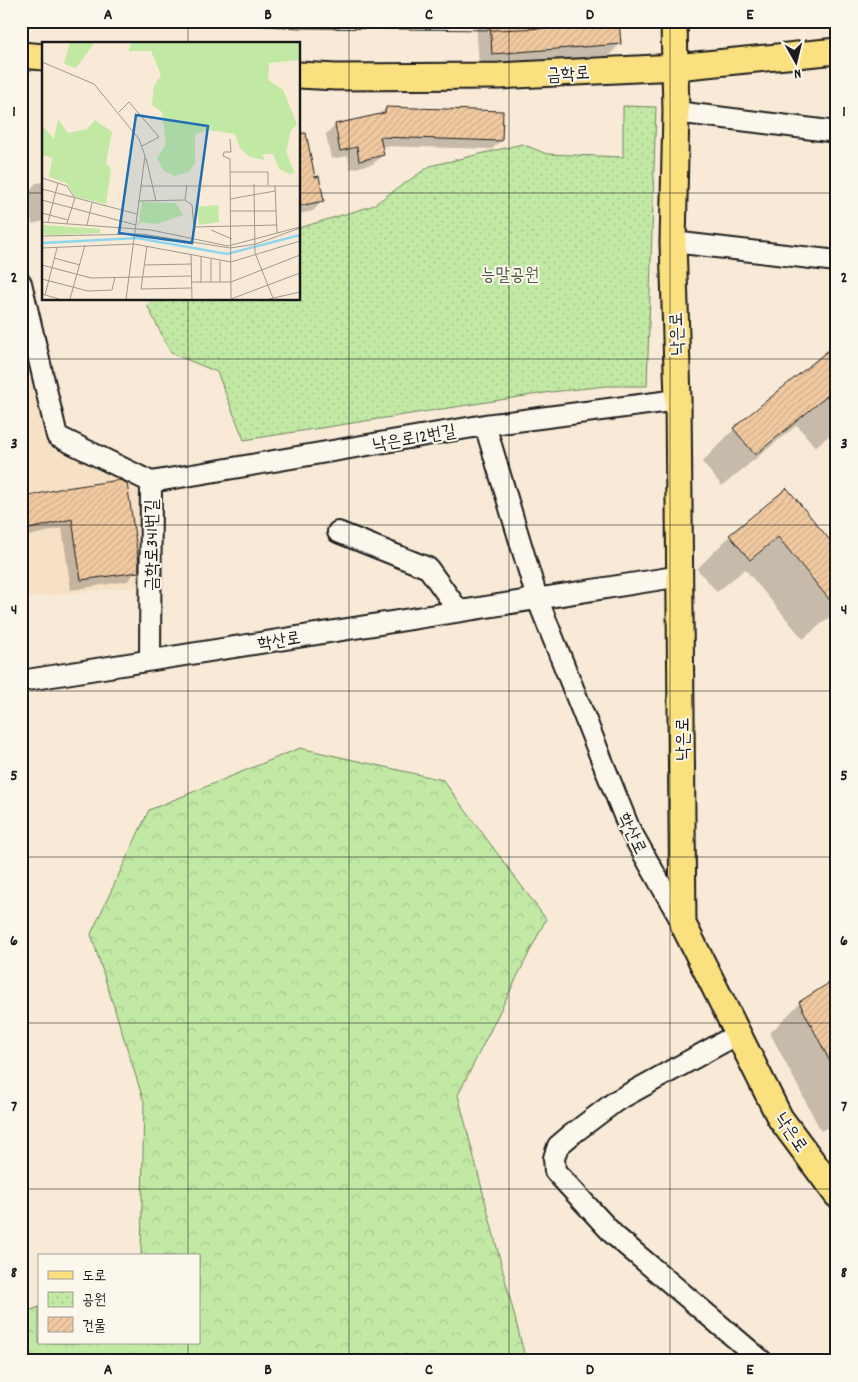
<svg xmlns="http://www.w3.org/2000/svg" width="858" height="1382" viewBox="0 0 858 1382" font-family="Dekko,'Poor Story',sans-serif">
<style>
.built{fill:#f6e0c6}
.forest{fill:url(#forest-crowns);stroke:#6e8260}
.park{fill:url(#park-dots);stroke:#6e8260}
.shadow{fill:#0003}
.building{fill:url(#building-hatch);stroke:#1c1c1c}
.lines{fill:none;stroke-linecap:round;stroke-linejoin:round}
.minor-casing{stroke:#1c1c1c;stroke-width:24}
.major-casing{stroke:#1c1c1c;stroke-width:29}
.minor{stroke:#fbf7ec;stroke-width:20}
.major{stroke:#fbe080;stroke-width:25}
.tram{stroke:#1c1c1c;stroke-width:1}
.grid{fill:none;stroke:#1c1c1c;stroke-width:1;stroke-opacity:0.55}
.labels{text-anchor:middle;stroke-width:4;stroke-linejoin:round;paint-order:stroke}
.street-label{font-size:18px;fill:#1c1c1c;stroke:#fbf7ec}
.park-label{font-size:18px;fill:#4e5a45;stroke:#fbf7ec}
.inset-river{fill:none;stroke:#8ed5f0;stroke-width:2.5}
.inset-road{fill:none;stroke:#a0988c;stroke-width:1}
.view{fill:#1f6fb2;fill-opacity:0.15;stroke:#1f6fb2;stroke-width:2.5}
.inset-edge{fill:none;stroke:#1c1c1c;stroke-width:2.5}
.neatline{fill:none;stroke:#1c1c1c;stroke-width:2}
.grid-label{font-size:16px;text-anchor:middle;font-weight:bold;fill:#1c1c1c}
</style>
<defs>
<pattern id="forest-crowns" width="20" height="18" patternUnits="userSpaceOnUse" patternTransform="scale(1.25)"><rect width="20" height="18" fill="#c1e9a4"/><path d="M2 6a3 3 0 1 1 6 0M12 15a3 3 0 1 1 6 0" fill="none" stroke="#a5c78d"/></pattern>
<pattern id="park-dots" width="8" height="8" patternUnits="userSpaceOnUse" patternTransform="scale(1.25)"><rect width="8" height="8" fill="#c1e9a4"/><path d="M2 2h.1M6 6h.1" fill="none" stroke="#a5c78d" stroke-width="1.8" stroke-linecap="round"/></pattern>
<pattern id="building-hatch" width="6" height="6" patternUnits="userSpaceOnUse" patternTransform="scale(1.25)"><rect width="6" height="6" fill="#f2caa1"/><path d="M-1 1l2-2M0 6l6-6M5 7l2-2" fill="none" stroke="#cfad8a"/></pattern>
</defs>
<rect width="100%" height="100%" fill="#f8ead6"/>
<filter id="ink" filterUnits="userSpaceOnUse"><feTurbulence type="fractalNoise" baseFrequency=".02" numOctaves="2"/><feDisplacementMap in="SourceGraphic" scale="10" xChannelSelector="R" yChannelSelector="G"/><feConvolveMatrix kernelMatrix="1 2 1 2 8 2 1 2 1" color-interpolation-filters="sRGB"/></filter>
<g filter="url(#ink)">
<path class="built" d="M21 326 49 440 143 487 144 586 21 598Z"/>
<path class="forest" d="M300 748 443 780 546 919 458 1095 526 1361H21V1314L39 1307V1343H199V1256H141L144 1102 91 934 149 810Z"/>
<path class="park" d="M623 106 656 107 647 386H606L551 392 244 440 217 372 171 353 147 305 156 299H299V228L372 206 430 166 522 144 547 154 623 157Z"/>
<path class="shadow" d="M476 21H618L620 44 606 58 479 67Z
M21 106 28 136 21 143Z
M386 108 501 140 492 149 381 146 383 155 373 164 350 169 348 156 331 159 326 134 335 125 378 116Z
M304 131 314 179 323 200 313 211 299 214V132Z
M44 182V221L32 224 26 194 36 183Z
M837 360V429L815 447 797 425 722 486 702 462 734 429Z
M59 490 137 571 127 581 71 590 62 528 21 538V499Z
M786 490 837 551V611L803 639 745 569 717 592 697 569 730 536Z
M837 980V1143L826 1128 821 1131 770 1033 800 1003Z"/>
<path class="building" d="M490 21H619L621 44 492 54Z
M386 107 503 111 502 141 380 137 384 155 359 161 357 147 340 151 335 124 385 113Z
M306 133 315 177 319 176 324 201 299 206V134Z
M830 349 837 358V388L755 455 733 428Z
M119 480 127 483 139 563V572L81 580 72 519 21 531V498L59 489Z
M787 488 837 549V609L778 537 750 560 729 535Z
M837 978V1075L799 1002Z"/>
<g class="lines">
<defs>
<path id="minor" d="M676 112 837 132
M673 242 837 261
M21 283 57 436 151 482 150 660
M485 425 537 598 629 828 683 924
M151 482 485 425 678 400
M338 532 428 568 459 611
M21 681 681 576
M738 1034 616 1101 571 1135 558 1146 554 1158 555 1171 614 1235 762 1361"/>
<path id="major" d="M674 21 676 112 673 242 678 400 683 924 780 1118 837 1195
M21 55 44 57
M299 75 336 77 499 76 676 67 837 51"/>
</defs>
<use href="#minor" class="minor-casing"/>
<use href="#major" class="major-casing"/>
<use href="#minor" class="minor"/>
<use href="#major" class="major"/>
<path class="tram" d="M184 21 301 28 496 30 598 26 638 21"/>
</g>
</g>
<path class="grid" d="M188 21V44M349 21V1361M509 21V1361M670 21V1361M21 193H44M299 193H837M188 299V1256M21 359H837M21 525H837M21 691H837M21 857H837M21 1023H837M21 1189H837M188 1343V1361"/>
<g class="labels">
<g class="street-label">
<text transform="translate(568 73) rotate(-3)" y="6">금학로</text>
<text transform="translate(676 334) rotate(-92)" y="6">낙은로</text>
<text transform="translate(414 437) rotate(-10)" y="6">낙은로12번길</text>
<text transform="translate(151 545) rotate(-90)" y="6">금학로341번길</text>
<text transform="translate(279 640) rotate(-9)" y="6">학산로</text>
<text transform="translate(682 739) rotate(-90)" y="6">낙은로</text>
<text transform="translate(633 833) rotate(64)" y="6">학산로</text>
<text transform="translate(792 1132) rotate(56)" y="6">낙은로</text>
</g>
<g class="park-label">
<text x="510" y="280">능말공원</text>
</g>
</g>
<g transform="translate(42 42)">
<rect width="258" height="258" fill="#f8ead6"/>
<path d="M28 0H53L34 26 22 22ZM89 0H257V18L227 21 226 38 241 48 255 82 249 89 244 110 253 131 247 132 237 127 231 112H220L223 118 208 115 198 106 193 92 167 88 153 92V121L147 130 133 134 122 129 115 116 124 102 120 70 110 63 112 44 119 33 109 9H87ZM16 77 26 91 45 87 53 78 70 90 64 121 69 127 64 162 33 155 25 141 7 135 10 116 0 113V83L12 97Z" fill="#c1e9a4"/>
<path d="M100 160 134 161 141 173 115 182 99 180 96 184ZM0 183 58 187V191L9 193 0 192Z" fill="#c1e9a4"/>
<path d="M176 163 177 180 157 183 155 165Z" fill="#c1e9a4"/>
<path class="inset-river" d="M0 201 95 196 185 212 258 193"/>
<path class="inset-road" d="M0 20 52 42 97 97 103 114 84 257M77 70 87 60 117 95 100 104M188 97 189 110H182L181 114 188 117 189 257M104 116 114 159M188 130H226V143M0 136 25 144 32 155M212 142 213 211 231 256M145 143 143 158 150 163 152 185 235 183M233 143 235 191M99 144H258M0 147 95 172M188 157 233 149M0 158 94 183M97 159 143 158M188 169H234M0 171 26 178M0 180 109 188 186 204 258 185M6 180 16 141M25 181 33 156M45 183 50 161M169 188 190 197M0 194 100 192 188 206 214 202 258 186M105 204 99 247 149 246M0 206 92 202 189 220 258 199M149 213 150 257M159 215V241M12 216 38 223M178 219V240M0 223 49 236 149 234M103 223 149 222M0 237 46 249 70 248 73 235M149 240H189L258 213M169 240V217M0 252 17 257M3 253 15 206M28 257 43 203M189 257 258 231M227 257 258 250"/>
<path class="view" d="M94 73 166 84 150 201 77 191Z"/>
<rect width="258" height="258" class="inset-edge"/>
</g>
<rect width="858" height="1382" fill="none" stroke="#fbf7ec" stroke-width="55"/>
<rect x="38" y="1254" width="162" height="90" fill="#fbf7ec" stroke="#a29f99"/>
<rect x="48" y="1271" width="25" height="8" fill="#fbe080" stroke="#a29f99"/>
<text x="82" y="1280" font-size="15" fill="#1c1c1c">도로</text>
<rect x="48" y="1292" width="25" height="15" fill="url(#park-dots)" stroke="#a29f99"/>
<text x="82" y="1304" font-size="15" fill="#1c1c1c">공원</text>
<rect x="48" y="1317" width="25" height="15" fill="url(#building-hatch)" stroke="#a29f99"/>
<text x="82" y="1330" font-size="15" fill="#1c1c1c">건물</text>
<g transform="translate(796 62) rotate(172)" stroke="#fbf7ec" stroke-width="4" paint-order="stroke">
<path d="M0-4L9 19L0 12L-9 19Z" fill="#1c1c1c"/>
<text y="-8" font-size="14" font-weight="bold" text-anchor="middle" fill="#1c1c1c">N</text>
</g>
<rect x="28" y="28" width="802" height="1326" class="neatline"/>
<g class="grid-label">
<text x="108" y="19">A</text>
<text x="268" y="19">B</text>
<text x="429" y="19">C</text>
<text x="590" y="19">D</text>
<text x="750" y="19">E</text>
<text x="14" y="116">1</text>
<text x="844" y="116">1</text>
<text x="14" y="282">2</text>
<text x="844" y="282">2</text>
<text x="14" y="448">3</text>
<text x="844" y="448">3</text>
<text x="14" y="614">4</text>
<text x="844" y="614">4</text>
<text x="14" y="780">5</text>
<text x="844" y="780">5</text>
<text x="14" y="945">6</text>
<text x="844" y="945">6</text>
<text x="14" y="1111">7</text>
<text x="844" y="1111">7</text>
<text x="14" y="1277">8</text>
<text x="844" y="1277">8</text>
<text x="108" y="1374">A</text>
<text x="268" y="1374">B</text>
<text x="429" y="1374">C</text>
<text x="590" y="1374">D</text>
<text x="750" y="1374">E</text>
</g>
</svg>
